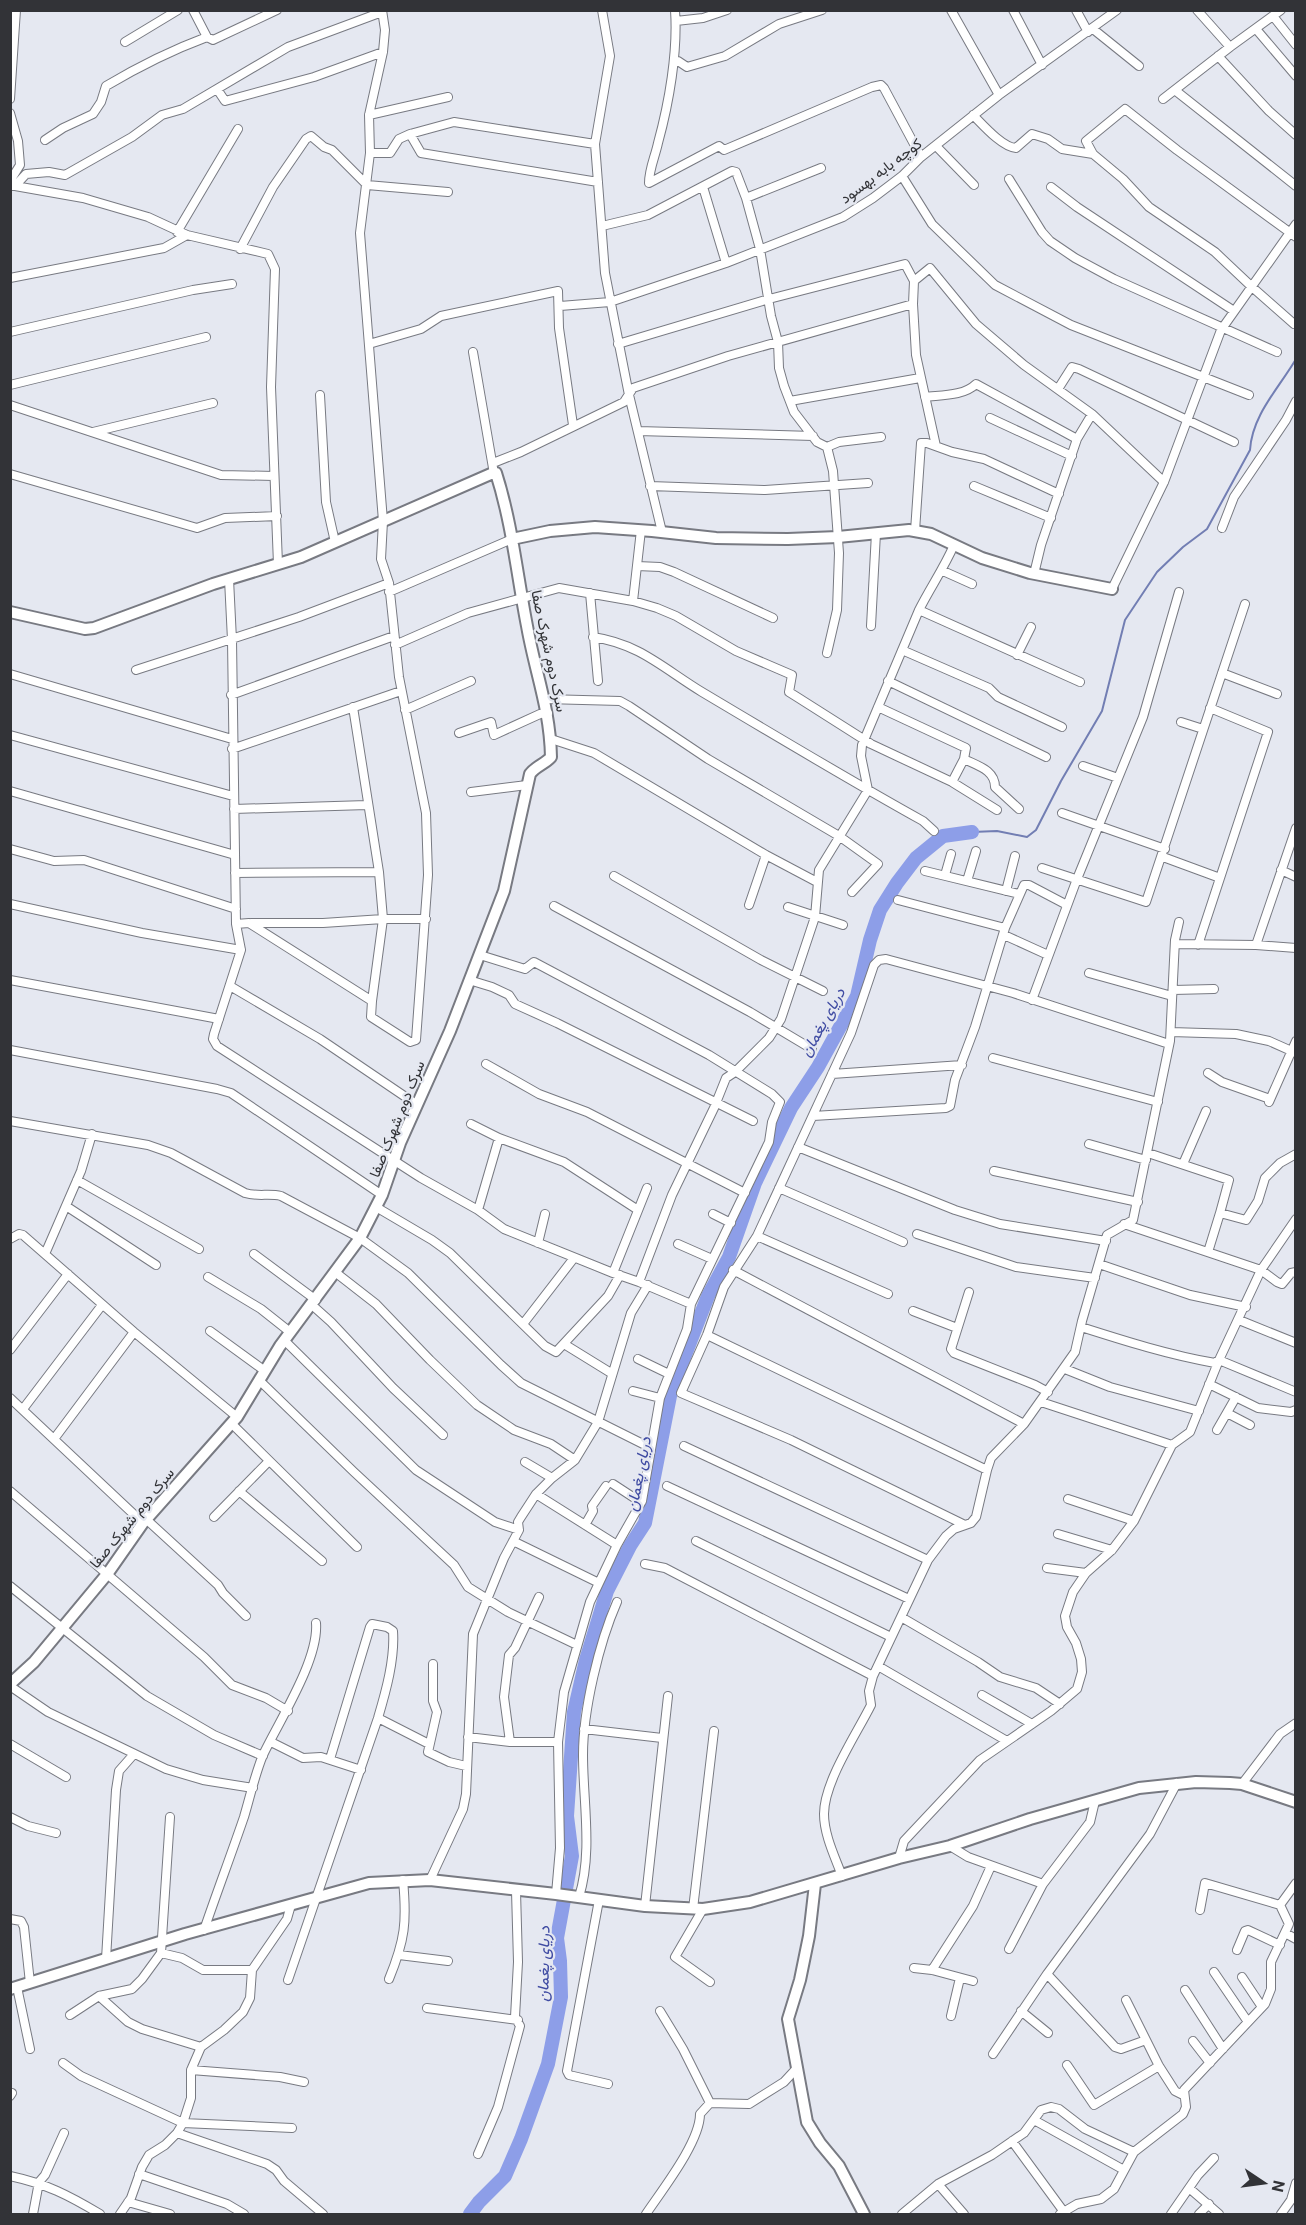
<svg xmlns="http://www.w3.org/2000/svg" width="1306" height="2225" viewBox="0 0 1306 2225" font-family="Roboto,Vazirmatn,sans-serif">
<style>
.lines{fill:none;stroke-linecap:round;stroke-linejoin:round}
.stream{stroke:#727eb3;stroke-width:2}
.river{stroke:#8d9ee8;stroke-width:14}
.street-casing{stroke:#787a82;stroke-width:10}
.secondary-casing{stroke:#787a82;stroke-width:14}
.street{stroke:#fff;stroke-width:8}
.secondary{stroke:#fff;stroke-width:10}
.labels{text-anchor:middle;stroke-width:4.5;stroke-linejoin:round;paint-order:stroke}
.street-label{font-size:15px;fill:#323337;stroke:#e5e8f1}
.water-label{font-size:16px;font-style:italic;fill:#404ca3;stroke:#e5e8f1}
</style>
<rect width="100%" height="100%" fill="#e5e8f1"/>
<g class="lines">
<path class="stream" d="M972 832 997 831 1027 837 1036 830 1061 781 1102 711 1125 620 1157 572 1183 547 1207 529 1250 450C1252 415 1279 388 1296 359"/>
<path class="river" d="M470 2214 479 2202 505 2176 521 2139 548 2064 561 1997 560 1961 557 1938 572 1856 567 1816 574 1712 586 1660 607 1591 630 1546 645 1523 671 1391 708 1296 729 1257 755 1183 791 1108 818 1067 857 996 870 940 880 910 897 883 916 858 943 836 972 832"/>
<defs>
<path id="street" d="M193 10 207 37
M602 10 610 56 595 144 605 273 629 395 662 532
M675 10C678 52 669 103 658 143 655 157 649 169 649 183L719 146 724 150 872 87 881 85 884 88 921 157
M951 10 999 95
M1013 10 1042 65
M1076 10 1088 32
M1197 10 1230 47
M1273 16 1296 45
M676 21 703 18 727 10
M1093 29 1139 66
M1256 29 1296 76
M125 42 178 10
M1218 56 1269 111 1296 135
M674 63 678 61 687 67 725 56 779 24 822 10
M217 89 225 101 314 77 383 52
M1176 91 1296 186
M10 99 16 10
M1163 99 1230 47 1281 10
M10 113 18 141 20 165 10 181
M369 115 448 97
M973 115C983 125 1002 147 1016 148L1032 134 1048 139 1062 149 1093 154
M410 134 421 153 598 182
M45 140 63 128 93 114 101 102 106 86C138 67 172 50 207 37L213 40 277 10
M936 146 974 185
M370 153H390L399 139 410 134 454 122 595 144
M902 176 932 224 995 285 1071 325 1249 395
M1009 179 1042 232 1050 241 1075 258 1114 279 1277 352
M11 186H15L26 174 49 172 65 175 132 137 162 115 183 109 288 47 382 12
M15 186 83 198 148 217 187 235 268 254 275 269 271 387 278 564
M703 187 726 263
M1051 187 1077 207 1234 311
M746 198 821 168
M602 226 648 215 732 171 736 172 746 198 760 249 771 316 778 342 779 368 784 386 794 412 817 442 827 447 833 471 839 553 837 610 827 653
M177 232 238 129
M240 249 273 187 306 139 311 136 324 147 332 150 367 185 448 192
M10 278 164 248 187 235
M914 281 930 268 976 324 1024 365 1092 414 1164 482
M560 306 610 302 726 263 843 217 873 198 902 176 921 157 999 95 1117 10
M1294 324 1252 287 1215 252 1149 207 1123 179 1093 154 1086 141 1125 109 1177 150 1296 237
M10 332 193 290 232 284
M369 344 421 329 441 316 558 291 559 328 573 425
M618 344 769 299 905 264 914 281 913 304 916 355 936 446
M473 352 493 468
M10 385 206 337
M1058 389 1072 367 1079 369 1234 442
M320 395 326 502 335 542
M925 397C941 395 964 396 976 384L1077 439
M790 401 920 378
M10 405 221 475 274 476
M990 418 1072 456
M638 431 813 436
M93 432 213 403
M827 447 839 442 881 437
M493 463 521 452 624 402 633 388 728 356 913 304
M10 474 197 528 225 518 277 516
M650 486 765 490 868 483
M974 486 1051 518
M1222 528 1234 497 1286 420 1296 401
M915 531 921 443H927L952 452 984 459 1059 494
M637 566 660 567 674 572 773 618
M943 571 972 584
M1034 574 1041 545 1077 439 1092 414
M229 579 232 640 236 924 241 950 214 1034 213 1039 217 1046 421 1178 478 1210 504 1229 613 1273 639 1282 691 1304
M1112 589 1164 482 1221 330 1296 224
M389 592 512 539
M590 593 598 681
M633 601 641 530
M919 610 1080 682
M871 626 876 533
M593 637C640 644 664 669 702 692 776 736 849 780 923 821L934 831
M395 645 468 613 559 588 633 601 657 608 676 616 736 651 792 675 789 692 797 697 871 744 952 782 997 810
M902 650 989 688 998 697 1062 727
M1017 655 1031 627
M136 670 299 617 389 583
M1222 673 1277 694
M10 674 232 739
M888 681 1046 757
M231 695 394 636
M545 699 620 701 629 706 708 759 839 836 878 864 852 892
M353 707 379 872 383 919 372 1001
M878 707 966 748 964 759 952 782
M405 710 471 681
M1181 722 1203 729
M459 733 491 722 494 735 540 714 548 713
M10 735 233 796
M551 739 594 753 766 855 817 882
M232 749 401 691
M964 759C978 766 995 770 995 787L1019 809
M1083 766 1118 778
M10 791 235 855
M471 792 527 785
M234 809 367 805
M1062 813 1165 849
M10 849 54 861 84 860 236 909
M1163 857 1220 878
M1042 868 1146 902 1245 604
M1281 870 1296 877
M925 871 1019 894
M235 873 379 872
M945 875 951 854
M614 876 761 960 823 991
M967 881 976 851
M1006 891 1015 856
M898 900 1005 928
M10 904 142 933 241 950
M749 905 766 855
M554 906 750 1012 812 1049
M788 907 843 925
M251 923H323L383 919H426
M236 924 249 923 372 1001 371 1017 410 1042 416 1040 428 875 426 813 399 677 389 583 381 559 383 521 360 233 370 153 369 115 383 52 385 30 382 10
M1004 935 1048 955
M1175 944 1256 945 1296 948
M1198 945 1268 732 1210 708
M1256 945 1296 828
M480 955 525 969 534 962 709 1055 772 1094 780 1102 772 1122 769 1142 691 1304 687 1329 660 1398 642 1501
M1089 973 1172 996
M10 980 219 1019
M469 980 492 987 509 995 515 1004 557 1023 753 1121
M230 986 320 1039 416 1104
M1173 990 1214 989
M1032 1000 1077 879 1143 717 1179 592
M1171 1032 1236 1034 1269 1041 1296 1053
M10 1050 217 1089 231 1093 382 1195
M993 1058 1158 1102
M486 1064 539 1094 587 1112 745 1193
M1208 1073 1222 1082 1270 1099
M832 1074 962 1065
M1269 1102 1296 1041
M813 1116 946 1108 950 1106 955 1080 975 1027 1005 928 1024 885H1029L1067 905
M10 1121 148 1145 171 1153 245 1193C258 1197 269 1193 281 1196L360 1238 408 1273 501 1365 521 1383 651 1448
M471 1124 499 1138 564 1162 638 1210
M1089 1144 1146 1160
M798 1147 955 1210 1000 1224 1106 1241
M1148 1153 1229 1180 1220 1213
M1183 1164 1206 1111
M994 1171 1138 1202
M77 1180 199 1249
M779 1188 903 1242
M66 1206 156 1265
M376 1207 432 1240 450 1253 545 1346 556 1352 608 1296 620 1275
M478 1210 499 1138
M713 1214 731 1223
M1124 1224 1261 1270 1277 1282 1282 1284 1291 1273 1296 1272
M917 1234 1016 1267 1095 1278
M757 1236 888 1294
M10 1239 19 1234 23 1235 134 1332 237 1417
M538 1243 545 1214
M678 1244 712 1259
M1208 1252 1220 1213 1246 1220 1258 1201 1265 1178 1280 1163 1296 1154
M45 1254 81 1171 92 1134
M254 1254 316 1300
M1099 1264 1190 1295 1246 1307
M733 1270 1024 1424
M335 1272 376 1304 430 1360 477 1405 514 1430 551 1444 575 1460
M613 1273 647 1188
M208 1277 261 1309 290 1332
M639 1282 672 1195 714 1108 726 1078 735 1072 769 1038 781 1019 815 917 819 870 868 790 861 756 862 745 919 610C930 588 944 568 954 545
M969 1292 951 1349 954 1353 1035 1385 1048 1392
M312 1305 331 1322 393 1388 443 1435
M913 1311 957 1328
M1239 1320 1296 1343
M523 1324 574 1258
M1081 1327C1125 1341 1169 1355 1215 1363L1219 1360 1296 1392
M210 1331 265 1371
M707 1335 987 1470
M284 1340 416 1470 495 1522 519 1530
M564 1344 611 1373
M10 1350 68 1274
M638 1359 669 1374
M1065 1369 1110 1387 1199 1411
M259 1380 354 1472 454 1565 468 1587 508 1612 577 1645
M1209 1384 1258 1408 1291 1412 1296 1410
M633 1391 660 1398
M10 1398 143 1523
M1041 1402 1172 1445
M23 1409 102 1305
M1227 1413 1250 1425
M232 1424 357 1547
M1217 1430 1236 1397
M54 1439 134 1332
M684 1446 928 1560
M525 1462 552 1478
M667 1486 909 1599
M10 1491 204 1657 232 1685 266 1698 288 1711
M239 1491 322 1561
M536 1494 617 1545
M1068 1499 1134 1521
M214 1517 269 1461
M147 1520 218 1585 223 1593 246 1616
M585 1525 593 1511 592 1506 606 1486
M965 1525 791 1440 681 1393 707 1335 724 1287 757 1236 851 1033 874 965 879 960 886 959 1013 993 1169 1044
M1058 1534 1112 1550
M513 1541 599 1583
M696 1541 891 1637
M645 1564 665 1568 873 1676
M1047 1568 1086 1573
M10 1586 147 1696 214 1735 263 1756
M901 1617 978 1662 1000 1677 1036 1688 1060 1704
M433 1664V1701L437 1712 428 1752 449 1762 466 1766
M878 1666 1007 1741
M10 1686 48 1712 166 1769 203 1780 253 1788
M982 1695 1032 1724
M378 1718 429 1744
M584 1729 662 1738
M468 1737 510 1742H558
M271 1742 303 1758 321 1757 361 1770
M510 1742 504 1697 509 1655 515 1648 539 1597
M10 1744 66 1777
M1242 1784 1280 1734 1296 1723
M10 1817 28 1826 56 1833
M950 1846 968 1857 1043 1884
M899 1858 904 1841 980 1760 1051 1711 1077 1689 1082 1672 1081 1659 1076 1643 1067 1627 1065 1616 1073 1592 1086 1573 1112 1550 1134 1521 1172 1445 1190 1432 1219 1360 1261 1270 1296 1219
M842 1876C835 1857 824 1835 824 1814 824 1782 856 1735 871 1705L869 1691 873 1676 928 1560 946 1536 954 1529 971 1523 976 1517 987 1470 991 1458 1024 1424 1075 1352 1082 1321 1107 1235 1133 1220 1170 1041 1175 940 1179 922
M430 1880 463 1809 466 1794 473 1634 504 1558 519 1530 518 1522 521 1517 536 1494 552 1478 575 1460 598 1422 631 1313 648 1285
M556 1894 560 1848 558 1742 564 1692 590 1602 617 1545 642 1501H639L613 1484
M579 1897C593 1852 583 1802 583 1755 583 1710 599 1643 617 1602
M599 1900 567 2071 569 2075 608 2084
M1280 1905 1296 1883
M645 1906 668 1696
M693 1909 714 1731
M703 1909 675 1957 710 1982
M10 1919 21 1921 24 1927 30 1983
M204 1930C217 1892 231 1855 244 1817 250 1797 255 1774 263 1755 279 1721 319 1660 316 1623
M1285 1933 1296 1939
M1009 1949 1043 1884 1090 1822 1095 1801
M1237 1950 1245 1931 1248 1930 1280 1945
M161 1953 182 1958 203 1970H252
M399 1955 448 1961
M106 1959 116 1790 119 1771 134 1754
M914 1968 932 1970 973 1981
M932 1970 973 1906 991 1866
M1214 1972 1248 2022
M1047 1974 1115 2047 1121 2049 1146 2040
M1242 1977 1262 2007
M389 1979C405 1940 407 1922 403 1880
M288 1980 378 1718C386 1691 395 1659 393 1631L387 1627 372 1624 370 1627 330 1759
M17 1987 30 2049
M1185 1990 1223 2049
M99 1996 128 2022 142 2029 201 2047
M1126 2000 1159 2066 1175 2091 1183 2095
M427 2008 518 2020
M660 2011 683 2049 710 2103
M1021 2011 1048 2033
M70 2015 99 1996 132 1989 142 1979 161 1953 170 1817
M951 2016 960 1978
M1193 2041 1210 2063
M993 2054 1047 1974 1150 1834 1177 1783
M63 2063 81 2076 183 2123 292 2128
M1067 2065 1094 2105 1159 2066
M191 2070 280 2077 304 2082
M10 2096 12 2093
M1034 2120 1124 2170
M177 2133 267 2164 276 2170 284 2181 323 2214
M1012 2141 1064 2212
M478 2154 498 2107 520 2026 515 2017 518 1962 516 1891
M139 2174 227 2204 244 2214
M10 2176C47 2184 68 2195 100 2214
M938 2184 964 2214
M1189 2188 1219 2214
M128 2202 170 2214
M33 2214 39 2182 45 2175 64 2133
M120 2214 131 2198 142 2167 149 2155 165 2145 177 2133 183 2123 191 2098V2070L201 2047 224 2030 243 2012 250 1998 252 1970 287 1919 291 1905
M646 2214C662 2190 700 2142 700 2114L710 2103 749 2104 784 2082 797 2068
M902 2214 938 2184 992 2155 1024 2133 1041 2110 1051 2107 1059 2109 1085 2129 1134 2152
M1060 2214 1077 2204 1101 2199 1114 2189 1134 2152 1183 2114 1186 2107 1184 2090 1265 2004 1271 1989V1962L1289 1924 1280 1905 1205 1883 1200 1910
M1171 2214 1198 2175 1214 2158
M1199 2214 1209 2204
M1281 2214 1291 2200 1296 2183"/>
<path id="secondary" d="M512 539 550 531 595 527 652 531 716 538 788 539 838 537 909 530 931 534 982 558 1030 573 1112 589
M10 612 85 629 94 628 213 584 301 557 493 473H496C512 523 517 575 527 626 535 672 550 708 551 757 545 764 536 766 530 774L504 891 450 1031 400 1143 382 1195 360 1238 280 1346 237 1417 143 1523 108 1573 34 1662 10 1684
M815 1884 809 1936 800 1980 788 2019 807 2122 820 2143 839 2166 864 2214
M10 1989 185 1934 369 1883 430 1880 556 1894 645 1906 703 1909 750 1902 899 1858 950 1846 1030 1819 1139 1788 1196 1782 1230 1783 1242 1784 1296 1802"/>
</defs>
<use href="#street" class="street-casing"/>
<use href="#secondary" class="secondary-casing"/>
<use href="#street" class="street"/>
<use href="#secondary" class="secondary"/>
</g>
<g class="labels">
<g class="street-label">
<text transform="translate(881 171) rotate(-37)" y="5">کوچه بابه بهسود</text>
<text transform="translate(549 651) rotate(78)" y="5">سرک دوم شهرک صفا</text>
<text transform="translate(397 1119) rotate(-68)" y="5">سرک دوم شهرک صفا</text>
<text transform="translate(132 1518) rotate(-51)" y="5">سرک دوم شهرک صفا</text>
</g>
<g class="water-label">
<text transform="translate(822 1022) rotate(-61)" y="6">دریای پغمان</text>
<text transform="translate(638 1474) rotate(-79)" y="6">دریای پغمان</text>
<text transform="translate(543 1964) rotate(-89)" y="6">دریای پغمان</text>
</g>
</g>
<rect width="1306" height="2225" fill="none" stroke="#323337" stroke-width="24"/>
<g transform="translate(1264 2183) rotate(103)" stroke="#e5e8f1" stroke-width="4.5" paint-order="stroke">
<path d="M0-4.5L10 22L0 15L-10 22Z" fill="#323337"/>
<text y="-9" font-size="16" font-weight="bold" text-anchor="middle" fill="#323337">N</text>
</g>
</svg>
